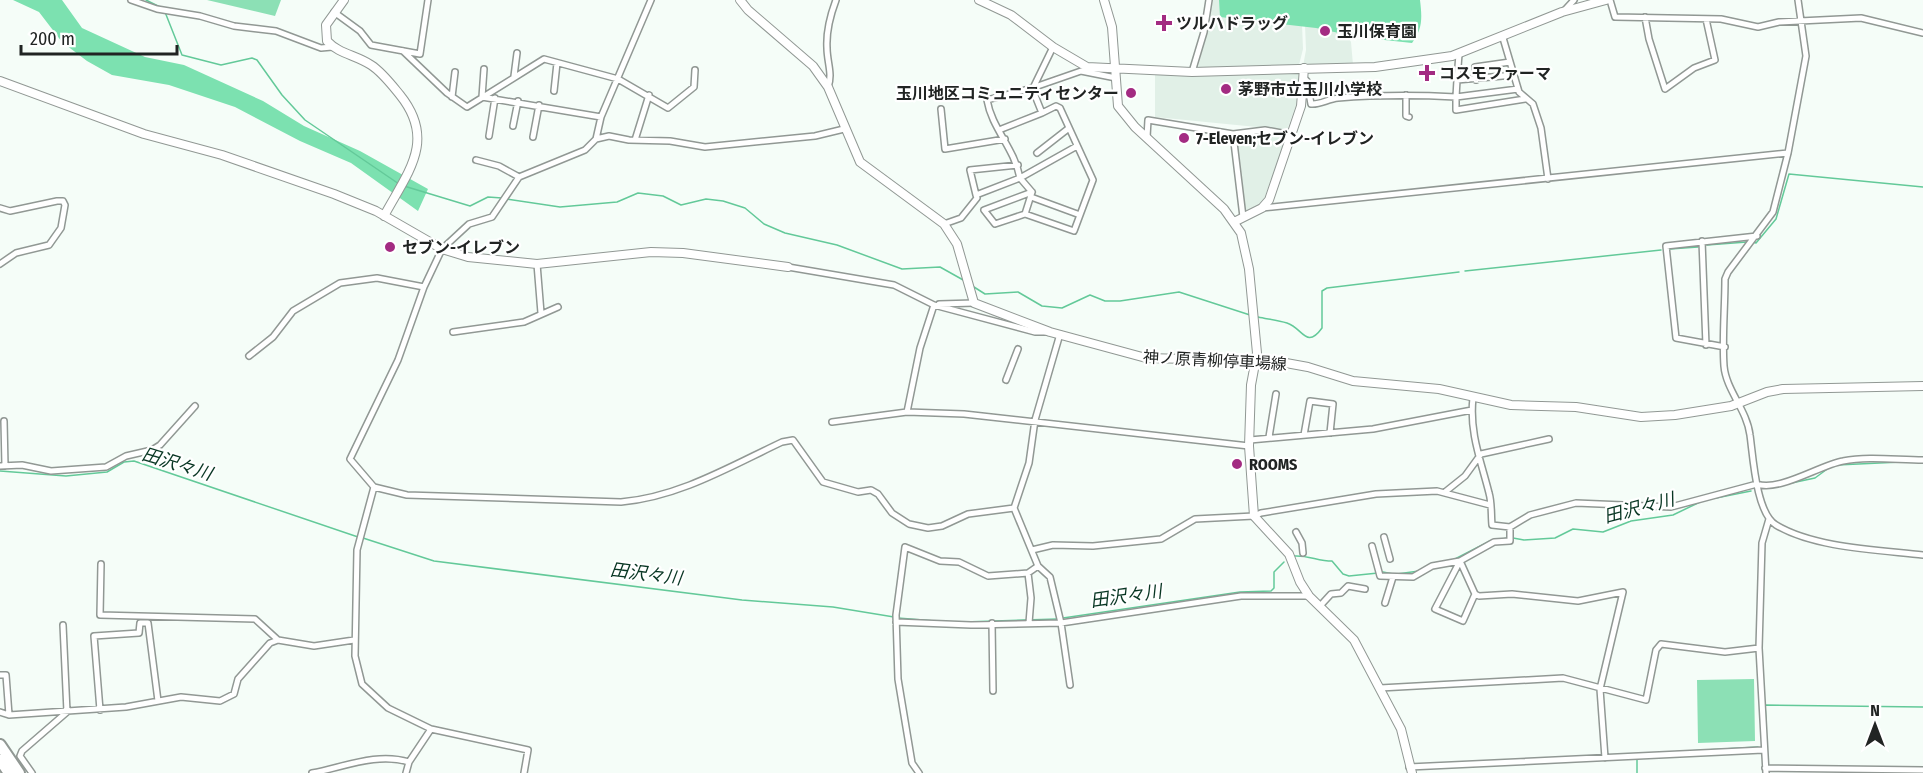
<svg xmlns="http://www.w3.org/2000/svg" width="1923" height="773" viewBox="0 0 1923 773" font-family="'Fira Sans Condensed','Noto Sans JP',sans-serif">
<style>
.built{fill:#e1f0e7}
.green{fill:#8ce0b5}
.forest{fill:#7ce1b0}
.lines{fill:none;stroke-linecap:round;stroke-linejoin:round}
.stream{stroke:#63c999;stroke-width:1.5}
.street-casing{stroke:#919894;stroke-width:8}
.secondary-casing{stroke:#919894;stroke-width:10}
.highway-casing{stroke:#919894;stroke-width:14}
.street{stroke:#fff;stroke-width:5}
.secondary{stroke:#fff;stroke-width:8}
.highway{stroke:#fff;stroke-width:10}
.poi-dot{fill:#a32b82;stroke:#fff;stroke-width:2}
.labels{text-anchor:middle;stroke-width:4.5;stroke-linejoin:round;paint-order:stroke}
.poi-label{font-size:16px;font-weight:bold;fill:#212423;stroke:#fff;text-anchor:start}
.street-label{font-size:16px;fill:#212423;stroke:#fff}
.water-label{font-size:18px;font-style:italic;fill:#083623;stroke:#fff}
</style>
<rect width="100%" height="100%" fill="#f5fdf8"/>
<path class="built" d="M1213 0H1301L1303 49 1299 65 1198 68Z
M1304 0 1339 20 1351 42 1353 65 1303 66 1306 50Z
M1299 71 1296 105 1287 130 1155 117V74Z
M1236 132 1287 135 1263 202 1244 212Z"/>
<path class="green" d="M207 0H281L275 16Z
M1754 679 1755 741 1698 743 1697 680Z"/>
<path class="forest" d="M13 0H62L82 28 145 57 184 65 263 101 304 126 360 151 428 189 418 211 351 163 300 141 235 107 169 85 112 75 87 61 62 42 39 12Z
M1219 0H1420C1422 17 1423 29 1412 43L1357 37 1316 28 1220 17Z"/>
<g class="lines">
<path class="stream" d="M146 0 162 8
M165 12 182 55 221 65 252 58 257 60 282 95 305 120 399 184
M404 186 470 206 488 197 502 198
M506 199 560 207 617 202 638 193 663 196 681 205 706 199 723 201 745 208 764 224 785 233 837 245 902 269 940 267 965 281
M1752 242 1756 243 1776 219 1789 174 1923 187
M1707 245 1747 242
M1670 249 1698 247
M1465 271 1661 250
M974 287 985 294 1018 292 1042 306 1062 308 1090 295 1105 301H1120L1179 292 1250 315
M1258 317C1267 319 1277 320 1287 323 1303 328 1306 350 1322 328V291L1327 288 1459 272
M1837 465 1901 462
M0 471 66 476 107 472 124 462 134 461 358 537
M1782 485 1815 478 1830 467
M1716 498 1751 491
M363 538 434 561 742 600 833 607 894 617
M1513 538 1524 540 1555 538 1573 529 1603 532 1631 521 1673 515 1700 502
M1294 556C1308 555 1318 561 1332 561L1343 574 1349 576 1378 573
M1455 559 1490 541 1508 538
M1383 572 1393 574
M1397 574 1419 571
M898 618 935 621
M1063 618 1240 592 1271 591 1274 588V572L1284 562
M964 622 1058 619
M1766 721 1765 705 1923 707
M1636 754 1758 747
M1637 760V773"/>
<defs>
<path id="street" d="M131 0 157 9 200 16 234 26 276 31 321 48 332 47
M651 0 601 117 596 139 585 150 519 177 492 217 469 224 442 249 424 287 398 360 350 459 374 487 407 495 621 502C679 497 731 466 782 442L793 440 823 482 858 492 871 490 878 494 892 513 909 524 928 528 942 526 968 514 1014 508
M1610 0 1615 17 1721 19 1758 27 1779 22 1861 18 1923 33
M1798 0 1806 56 1788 153 1773 212 1728 272 1725 279C1725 308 1722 338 1724 366 1726 390 1747 410 1750 435 1753 456 1756 513 1776 525 1814 548 1879 550 1923 555
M334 12 360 31 371 45 420 54 428 0
M1563 12 1574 0
M1645 17 1649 39 1665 89 1694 68 1715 60 1706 19
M1503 38 1519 92 1533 104 1541 128 1548 179
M403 51 447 93 467 107 544 59 618 79 668 108 694 87 695 70
M1459 54 1457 80 1514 75
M1192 72 1204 32 1209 0
M514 76 517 53
M1304 78 1307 81 1311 104C1320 105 1328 99 1338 98 1377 95 1417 95 1456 97V110L1525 99
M1457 80 1456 97 1518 89
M1476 80 1475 67 1510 62
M1034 86 1053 47
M828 87C833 74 827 62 827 48 826 31 830 16 836 0
M554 91 557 63
M1406 95V116L1409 117
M452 97 455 72
M482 97 601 117
M482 97 484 69
M941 109 945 149 1005 139
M513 126 518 101
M999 130 1042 113
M1233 134 1243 217
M489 136 495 98
M533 137 539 105
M1147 137 1148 120 1233 134 1265 130 1287 134
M596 139 609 136 629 140 670 141 705 147 815 136 844 129
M635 140 649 95
M1077 146 1020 178C1014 147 992 129 987 100L1032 88 1081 71 1116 78
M1037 153 1069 128
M476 160 499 166 519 177
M1018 165 970 170 976 195 1020 178 1032 192
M1031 197 1080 215
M0 208 10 211 57 201H63L65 205 61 228 49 245 16 253 0 264
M1262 208 1788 153
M1025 214 1032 192 984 210 995 224 1025 214 1074 231 1093 180 1060 108 1056 106 1042 113 1032 88
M944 224 961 218 977 198 976 195
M1702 241 1706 345
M537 264 541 313
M788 267 894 285 934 305 1035 332H1045
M939 304 974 303
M453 332 524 322 558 307
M1060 334 1035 420 1029 463 1014 508 1038 566 1050 577 1061 623 1070 685
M1725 347 1676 338 1666 246 1757 236
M249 356 273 337 293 311 340 283 377 278 424 287
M1006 380 1018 349
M1473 398C1469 432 1481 461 1489 493 1492 503 1491 515 1492 525L1510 527 1530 515 1576 503 1671 507 1757 484C1779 492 1820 465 1843 461 1868 456 1897 460 1923 460
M907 412 920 348 934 305
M4 421 5 466
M832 422 907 412 964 414 1249 446
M1304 435 1310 401 1333 404 1330 433
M1269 437 1276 394
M1250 440 1373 429 1472 410
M0 466 22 465 51 471 106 467 126 456 152 450 160 445 195 406
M374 487 357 550 355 656 362 684 388 708 431 729 528 750 524 773
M1445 492 1465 476 1481 454 1549 439
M1510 527V541L1494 542 1460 561 1475 594 1479 596 1512 594 1578 601 1623 592 1600 689 1605 758
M1296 532 1302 543 1303 553
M1384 537 1390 559
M1372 546 1380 576 1413 577 1432 566 1460 561
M1032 550 1053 545 1093 546 1161 539 1195 519 1254 516 1261 513 1376 494 1437 491 1490 505
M1460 561 1435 609 1463 621 1475 594
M101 564 100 615 255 619 278 640
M1028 573 1031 598 1029 623
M1385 603 1393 577
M1320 606 1331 594 1341 593 1348 586 1365 589
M896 622 971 625 1061 623 1241 596H1309
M992 623 993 691
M0 675H6L9 715
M1380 688 1563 678 1646 700 1656 650 1661 644 1725 652 1759 648
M100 710 94 636 139 633 140 623H148L158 701
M0 712 9 715 126 707 181 697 220 701 234 694 238 679 270 643 278 640 314 646 354 640
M1409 767 1763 750
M1765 768 1923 770
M32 773 20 756 22 751 67 712 63 625
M312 773C344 767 377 752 409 762
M406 773 409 762 431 729
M919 773 912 763 898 679 896 615 905 547 940 561 959 562 988 576 1028 573 1038 566
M1766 773 1759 648 1762 543 1769 519"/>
<path id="secondary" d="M344 0 326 25 327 41C339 54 356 55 371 65 382 72 391 84 400 95 437 141 407 173 384 216
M740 0 748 10 813 66 828 87 860 162 944 224 957 244 974 303 1050 332 1146 358 1275 361 1308 367 1353 381 1439 389 1511 405 1576 407 1641 417 1675 415 1731 406 1767 392 1783 389 1923 386
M979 0 1011 15 1053 47 1087 67 1192 72 1375 67 1452 56 1562 12 1606 0
M1104 0 1112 27 1118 106 1135 127 1224 209 1241 233 1249 269 1257 353 1251 385 1249 446 1254 516 1289 554 1300 582 1309 596 1354 640 1401 729 1412 773
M0 81 144 134 222 155 334 194 376 211 442 249 468 257 537 264 651 252 683 253 788 267
M1234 222 1262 208 1269 200 1301 106 1304 68"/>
<path id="highway" d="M0 745 19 773
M0 760 9 773"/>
</defs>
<use href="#street" class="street-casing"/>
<use href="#secondary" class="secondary-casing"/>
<use href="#highway" class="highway-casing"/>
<use href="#street" class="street"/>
<use href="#secondary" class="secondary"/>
<use href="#highway" class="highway"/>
</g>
<g class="poi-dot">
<path d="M1161 14h6v6h6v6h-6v6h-6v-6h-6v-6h6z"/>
<circle cx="1325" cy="31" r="6"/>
<path d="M1424 64h6v6h6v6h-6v6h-6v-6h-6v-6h6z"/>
<circle cx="1226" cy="89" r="6"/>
<circle cx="1131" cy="93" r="6"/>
<circle cx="1184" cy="138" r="6"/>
<circle cx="390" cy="247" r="6"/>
<circle cx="1237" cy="464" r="6"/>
</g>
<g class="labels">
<g class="poi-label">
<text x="1176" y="29">ツルハドラッグ</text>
<text x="1337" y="37">玉川保育園</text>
<text x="1439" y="79">コスモファーマ</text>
<text x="1238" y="95">茅野市立玉川小学校</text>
<text x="1119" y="99" text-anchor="end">玉川地区コミュニティセンター</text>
<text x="1196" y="144">7-Eleven;セブン-イレブン</text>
<text x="402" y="253">セブン-イレブン</text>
<text x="1249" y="470">ROOMS</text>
</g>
<g class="street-label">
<text transform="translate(1215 360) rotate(3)" y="6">神ノ原青柳停車場線</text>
</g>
<g class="water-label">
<text transform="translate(177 464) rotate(17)" y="6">田沢々川</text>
<text transform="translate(1639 508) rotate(-15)" y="6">田沢々川</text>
<text transform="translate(646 574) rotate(7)" y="6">田沢々川</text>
<text transform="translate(1126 596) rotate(-8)" y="6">田沢々川</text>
</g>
</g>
<g transform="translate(1875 725)" stroke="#ffffff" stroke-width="4.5" paint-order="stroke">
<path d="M0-4.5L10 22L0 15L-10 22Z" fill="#212423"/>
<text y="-9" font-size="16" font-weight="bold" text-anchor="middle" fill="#212423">N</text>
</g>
<path d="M21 45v9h156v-9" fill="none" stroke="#212423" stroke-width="3"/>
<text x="30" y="45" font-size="18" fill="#212423" stroke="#ffffff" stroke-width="4.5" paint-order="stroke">200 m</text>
</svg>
